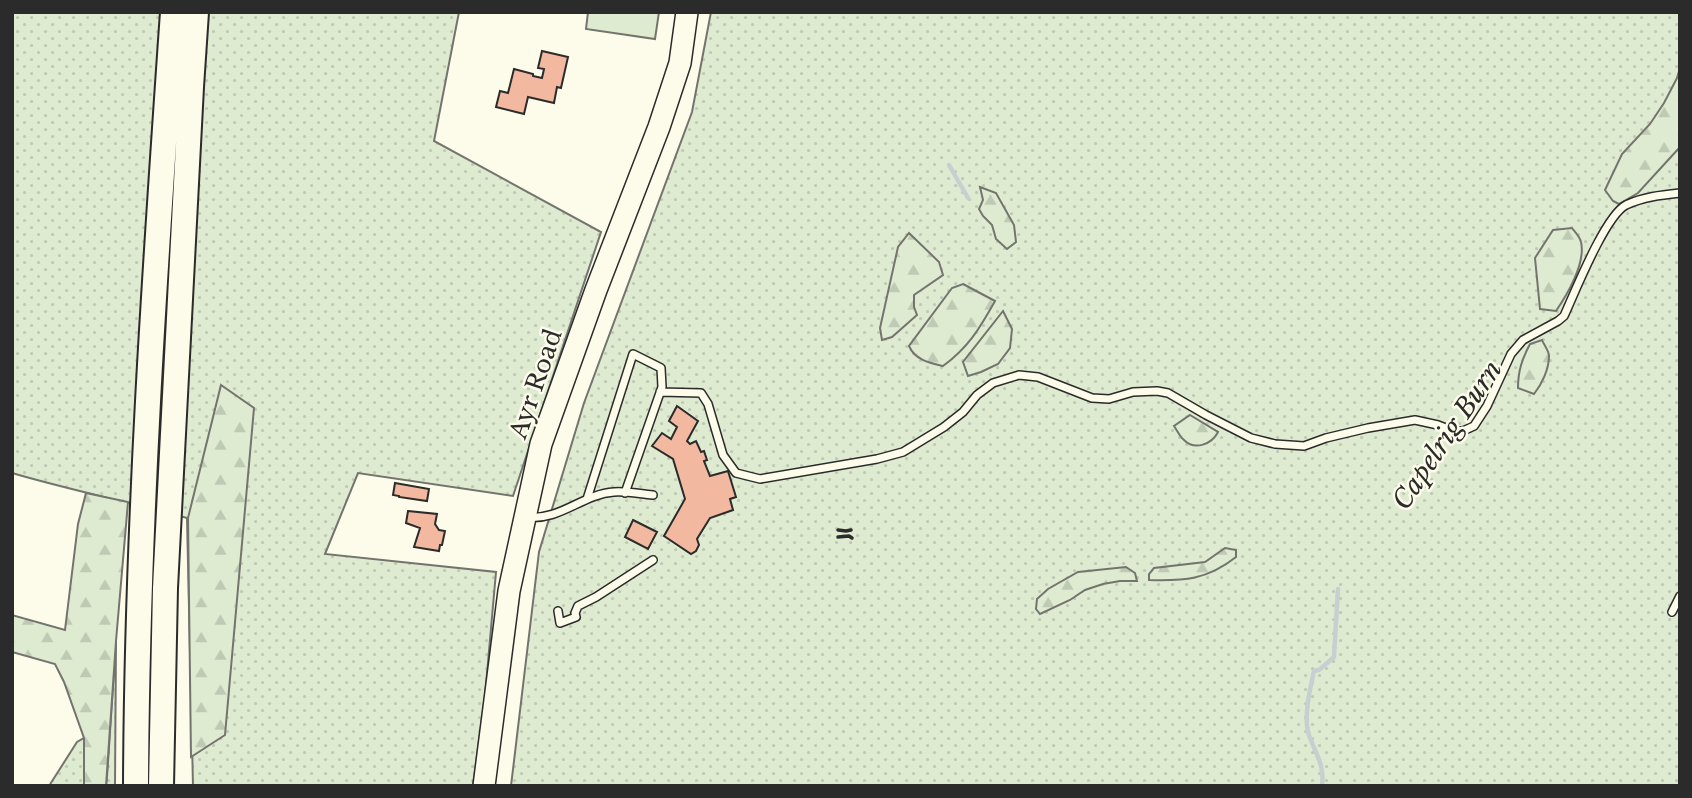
<svg xmlns="http://www.w3.org/2000/svg" width="1692" height="798" viewBox="0 0 1692 798" font-family="'Libre Baskerville',serif">
<style>
.grass{fill:url(#grass-dots);stroke:#74746e;stroke-width:2}
.forest{fill:url(#forest-firs);stroke:#74746e;stroke-width:2}
.garden{fill:#deebd1;stroke:#74746e;stroke-width:2}
.lines{fill:none;stroke-linecap:round;stroke-linejoin:round}
.stream{stroke:#c7d0d0;stroke-width:4.5}
.building{fill:#f2b8a0;stroke:#2b2b2b;stroke-width:2}
.service-casing{stroke:#2b2b2b;stroke-width:10}
.primary-casing{stroke:#2b2b2b;stroke-width:24}
.motorway-casing{stroke:#2b2b2b;stroke-width:28}
.service{stroke:#fdfbea;stroke-width:7}
.primary{stroke:#fdfbea;stroke-width:21}
.motorway{stroke:#fdfbea;stroke-width:24}
.wall{stroke:#2b2b2b;stroke-width:3.5}
.labels{text-anchor:middle;stroke-width:5;stroke-linejoin:round;paint-order:stroke}
.street-label{font-size:24px;fill:#2b2b2b;stroke:#fdfbea}
.water-label{font-size:26px;font-style:italic;fill:#2b2b2b;stroke:#fdfbea}
</style>
<defs>
<pattern id="grass-dots" width="8" height="8" patternUnits="userSpaceOnUse" patternTransform="scale(1.75)"><rect width="8" height="8" fill="#deebd1"/><path d="M2 2h.1M6 6h.1" fill="none" stroke="#bfcab4" stroke-width="1.8" stroke-linecap="round"/></pattern>
<pattern id="forest-firs" width="22" height="20" patternUnits="userSpaceOnUse" patternTransform="scale(1.75)"><rect width="22" height="20" fill="#deebd1"/><path d="M5 1l3.5 6h-7zM16 11l3.5 6h-7z" fill="#bfcab4"/></pattern>
</defs>
<rect width="100%" height="100%" fill="#fdfbea"/>
<path class="grass" d="M12 12H459L434 141 601 232 513 496 358 473 325 554 496 572 485 696 473 786H193L187 518C129 502 70 490 12 473Z
M711 12H1680V786H511L539 552 584 403 692 112Z
M116 641 115 786H106L107 777Z
M84 738V786H49L77 742Z"/>
<path class="forest" d="M1680 68V147L1638 193 1619 204 1613 201 1605 190 1622 154 1650 124 1664 103 1677 78Z
M980 187 996 193 1014 225 1016 242 1007 249 996 239 992 225 983 216 979 209 983 200Z
M1572 228C1575 232 1580 237 1581 242 1586 263 1567 295 1556 311L1540 309 1535 258 1553 230Z
M909 233 939 262 943 275 914 295V307L917 315 892 337 882 340 880 328 898 247Z
M963 284 995 301C980 328 968 348 943 366 930 363 915 360 909 346L952 288Z
M1003 311 1012 329 1010 348 998 364 981 372 968 376 963 362Z
M1542 340C1544 345 1549 351 1549 356 1549 369 1542 384 1534 394L1518 388C1518 371 1522 359 1530 344Z
M221 385 254 408 225 735 191 757 188 518Z
M1190 415 1218 432C1212 444 1195 451 1184 440 1180 437 1177 430 1174 426Z
M86 493 128 502 116 641 106 786H84V738L64 682 55 664 12 652V615L65 630 78 524Z
M1225 548 1236 550V557C1207 580 1184 581 1149 580V574L1154 568 1205 562Z
M1126 567 1135 573 1137 581H1120L1103 584 1085 590 1070 600 1040 614 1036 609 1037 599 1048 589 1078 572Z"/>
<path class="garden" d="M588 12H659L655 39 586 29Z"/>
<g class="lines">
<path class="stream" d="M949 165 968 198
M1322 786C1325 763 1314 752 1308 732 1304 714 1310 689 1314 671L1319 670 1334 657 1338 589"/>
</g>
<path class="building" d="M542 51 568 57 561 88 557 87 554 103 528 97 524 114 496 107 500 91 508 93 514 69 533 74V76L542 78 544 69 538 68Z
M677 406 698 421 687 441 690 444 696 441 701 452 704 451 707 460 704 461 710 476 728 471 736 497 730 499 733 510 710 518 697 539 699 545 696 551 691 554 664 536 685 499 673 459 652 446 662 433 671 439 677 427 669 421Z
M395 483 429 489 427 501 399 497V496L393 495Z
M408 511 437 514 435 524 439 530 445 531 442 545H440L439 551 414 547 420 528 406 523Z
M633 520 657 532 648 549 625 537Z"/>
<g class="lines">
<defs>
<path id="service" d="M660 392 701 393 708 404 723 455 736 473 760 479 877 459 903 452 944 427 963 412 977 395 993 383 1019 375 1038 377 1092 398 1109 399 1133 392 1157 391 1168 393 1206 415 1251 438 1275 444 1304 446 1326 438 1368 428 1415 420 1438 425 1453 431H1463L1474 426 1487 406 1511 354 1523 340 1558 321 1564 316C1575 292 1605 216 1626 205 1643 197 1661 195 1680 193
M587 499 633 354 661 368 662 387 625 493
M526 517C561 521 582 494 614 492 627 491 640 494 653 495
M558 611 560 623 576 617 575 613 578 606 596 597 653 560
M1672 612 1680 596"/>
<path id="primary" d="M484 786 509 591 541 444 596 290 659 127 680 63 687 12"/>
<path id="motorway" d="M136 786C137 528 155 270 173 12
M161 786 165 588 191 87 196 12"/>
</defs>
<use href="#service" class="service-casing"/>
<use href="#primary" class="primary-casing"/>
<use href="#motorway" class="motorway-casing"/>
<use href="#service" class="service"/>
<use href="#primary" class="primary"/>
<use href="#motorway" class="motorway"/>
<path class="wall" d="M838 530 846 531 851 530
M838 537 849 536 852 538"/>
</g>
<g class="labels">
<g class="street-label">
<text transform="translate(536 384) rotate(-71)" y="8">Ayr Road</text>
</g>
<g class="water-label">
<text transform="translate(1447 435) rotate(-56)" y="9">Capelrig Burn</text>
</g>
</g>
<rect width="1692" height="798" fill="none" stroke="#2b2b2b" stroke-width="28"/>
</svg>
